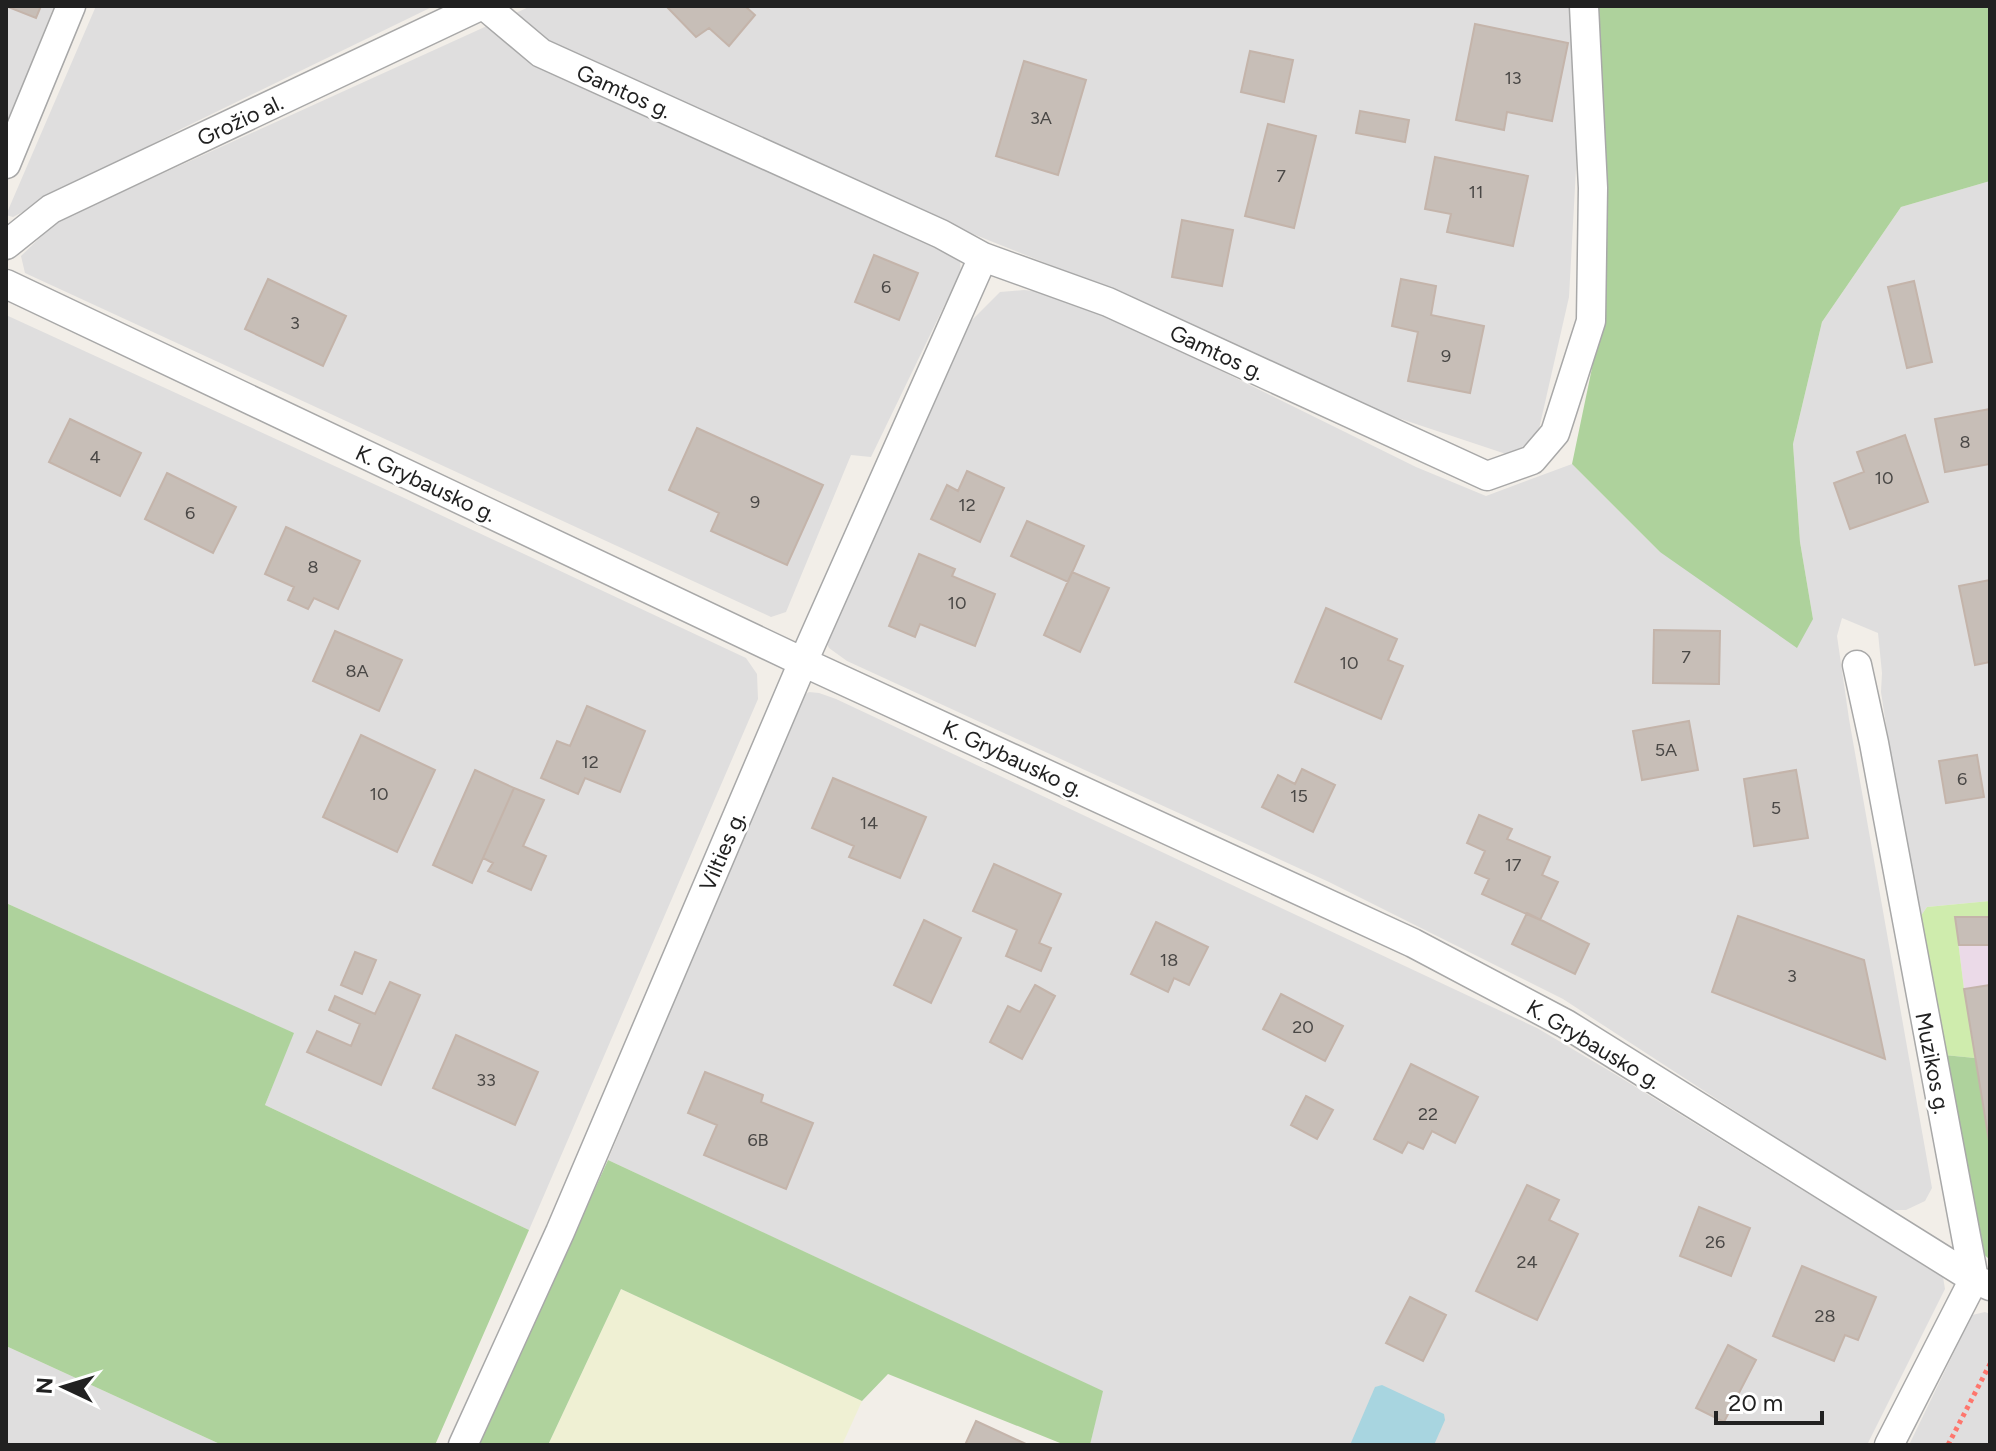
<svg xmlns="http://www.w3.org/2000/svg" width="1996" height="1451" viewBox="0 0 1996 1451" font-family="Figtree,sans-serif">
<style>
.residential{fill:#dfdede}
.industrial{fill:#ebdae8}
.farmland{fill:#eff0d3}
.grass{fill:#cfecad}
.forest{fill:#aed29c}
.water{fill:#a8d5e0}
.building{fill:#c7beb7;stroke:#c4b4aa;stroke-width:2}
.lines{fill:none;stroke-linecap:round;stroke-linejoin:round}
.minor-casing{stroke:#a8a8a8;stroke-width:31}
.path{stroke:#fe766d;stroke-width:5;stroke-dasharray:4 4;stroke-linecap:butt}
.minor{stroke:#fff;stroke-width:28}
.labels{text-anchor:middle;stroke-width:6;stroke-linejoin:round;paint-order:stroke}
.number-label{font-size:18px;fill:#4a4846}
.street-label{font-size:22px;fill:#212121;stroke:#fff}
</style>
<rect width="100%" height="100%" fill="#f2eee8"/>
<path class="residential" d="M6 6H54L6 127Z
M96 6H434L183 128 13 217 6 215Z
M531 6H1573L1578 132 1569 297 1539 429 1527 447 1509 455 1395 417 1366 411 1068 272 933 218 960 260 961 275 945 304 871 457 851 455 786 612 771 617 25 273 21 256 56 222Z
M1990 181V901L1927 907 1920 917 1901 824 1881 692 1882 673 1878 633 1842 618 1837 636 1849 719 1932 1188 1925 1201 1906 1210H1887L1563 999 1329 882 847 661 829 648 824 638 969 323 1000 292 1024 290 1050 293 1126 324 1416 467 1486 496 1572 464 1660 552 1813 619 1800 542 1793 444 1822 322 1901 207Z
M6 315 400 496 746 658 757 674 758 699 529 1230 265 1105 293 1033 6 903Z
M809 692 819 693 836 699 1537 1028 1618 1076 1943 1277 1945 1289 1867 1445H1090L1102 1391 608 1160 801 697Z
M1985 1312 1990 1314V1445H1909L1972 1315Z
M6 1346 222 1445H6Z"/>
<path class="industrial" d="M1955 917H1990V1145L1964 989Z"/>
<path class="farmland" d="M621 1289 862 1401 842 1445H548Z"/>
<path class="grass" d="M1990 901V917H1955L1964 989 1975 1058 1944 1055 1920 917 1927 907Z"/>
<path class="forest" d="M1595 6H1990V181L1901 207 1822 322 1793 444 1800 542 1813 619 1797 648 1660 552 1572 464 1602 320Z
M6 903 294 1033 265 1105 529 1230 435 1445H222L6 1346Z
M1944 1055 1975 1058 1990 1145V1260L1978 1249Z
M608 1160 1103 1391 1090 1445H1065L888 1374 862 1401 621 1289 548 1445H479Z"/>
<path class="water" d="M1382 1385 1444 1414 1445 1420 1434 1445H1350L1375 1387Z"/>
<path class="building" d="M9 6H41L36 18 8 7Z
M666 6H745L755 15 729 46 709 28 696 37Z
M1475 24 1568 43 1552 121 1507 112 1504 130 1456 120Z
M1250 51 1293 60 1284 102 1241 92Z
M1024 61 1086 80 1058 175 996 156Z
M1360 111 1409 120 1405 142 1356 133Z
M1268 124 1316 136 1294 228 1245 216Z
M1435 157 1528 176 1513 246 1447 232 1451 214 1425 209Z
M1182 220 1233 230 1222 286 1172 277Z
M874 255 918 273 899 320 855 302Z
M268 279 346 316 323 366 245 329Z
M1401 279 1436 286 1431 315 1484 326 1470 393 1408 381 1418 332 1392 326Z
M1914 281 1932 362 1907 368 1888 287Z
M1990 409V464L1945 472 1935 419Z
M70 419 141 453 120 496 49 462Z
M697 428 823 485 787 565 711 531 719 513 669 490Z
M1905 435 1928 502 1850 529 1834 483 1864 472 1857 452Z
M967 471 1004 488 980 542 931 519 947 485 958 491Z
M167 473 236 507 213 553 145 519Z
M1027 521 1084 546 1068 582 1011 556Z
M286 527 360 561 338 609 314 598 308 609 288 600 294 587 265 574Z
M919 554 955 569 952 576 995 594 975 646 920 624 915 637 889 626Z
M1072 572 1109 588 1080 652 1044 635Z
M1990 580V662L1975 665 1959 586Z
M1326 608 1397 639 1388 660 1403 666 1381 719 1295 682Z
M1654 630 1720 631 1719 684 1653 683Z
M335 631 402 660 379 711 313 681Z
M587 706 645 731 620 792 585 778 578 794 541 778 557 741 570 746Z
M1689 721 1698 770 1642 780 1633 731Z
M361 735 435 770 397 852 323 817Z
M1977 755 1984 797 1946 803 1939 761Z
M1302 769 1335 785 1313 832 1262 807 1278 775 1295 784Z
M475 770 514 788 472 883 433 865Z
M1796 770 1808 838 1754 846 1744 779Z
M833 778 926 817 900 878 849 857 854 846 812 828Z
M514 788 544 800 523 846 546 856 531 890 488 871 493 863 483 858Z
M1479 815 1512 829 1507 839 1550 857 1542 875 1558 882 1540 920 1482 894 1489 879 1475 873 1485 851 1467 843Z
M994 864 1061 894 1039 943 1051 948 1041 971 1006 956 1017 930 973 911Z
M1527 913 1589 944 1575 974 1512 944Z
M1738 916 1864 960 1885 1059 1712 992Z
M1955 917H1990V945H1959Z
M924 920 961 938 931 1003 894 985Z
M1156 922 1208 947 1189 985 1174 978 1168 992 1131 974Z
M355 952 376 960 362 994 341 985Z
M390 982 420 995 381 1085 307 1052 317 1031 351 1046 360 1024 329 1010 335 996 375 1014Z
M1035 985 1055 996 1022 1059 990 1042 1008 1006 1020 1012Z
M1990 985V1141H1989L1964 989Z
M1281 994 1343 1026 1325 1061 1263 1029Z
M456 1035 538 1072 515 1125 433 1088Z
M1411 1064 1478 1097 1455 1143 1432 1131 1423 1149 1408 1142 1402 1153 1374 1139Z
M705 1072 763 1095 761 1102 813 1123 786 1189 704 1155 717 1125 688 1113Z
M1306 1096 1333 1110 1317 1139 1291 1125Z
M1527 1185 1559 1200 1549 1220 1578 1234 1537 1320 1476 1291Z
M1699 1207 1750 1228 1731 1276 1680 1256Z
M1802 1266 1876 1297 1858 1340 1845 1335 1834 1361 1773 1336Z
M1410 1297 1446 1315 1423 1361 1386 1343Z
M1728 1345 1756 1360 1724 1422 1696 1408Z
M976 1421 1028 1445H965Z"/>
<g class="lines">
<defs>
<path id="minor" d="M485 6 541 53 941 234 983 257 1108 302 1487 476 1532 460 1555 433 1591 321 1593 188 1584 6
M6 164 71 6
M6 245 51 209 480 6
M6 284 803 662 1413 943 1566 1024 1974 1279 1990 1286
M1857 665 1874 743 1974 1279 1889 1445
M463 1445 560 1232 803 662 983 257"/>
</defs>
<use href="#minor" class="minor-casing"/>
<path class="path" d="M1948 1445 1990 1364"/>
<use href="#minor" class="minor"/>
</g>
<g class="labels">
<g class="number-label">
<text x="1513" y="84">13</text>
<text x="1041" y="124">3A</text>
<text x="1281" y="182">7</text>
<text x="1476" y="198">11</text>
<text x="886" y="293">6</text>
<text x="295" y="329">3</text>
<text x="1446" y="362">9</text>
<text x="1965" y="448">8</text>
<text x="95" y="463">4</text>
<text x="1884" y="484">10</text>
<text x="755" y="508">9</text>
<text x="967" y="511">12</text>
<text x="190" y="519">6</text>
<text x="313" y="573">8</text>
<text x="957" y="609">10</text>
<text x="1686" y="663">7</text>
<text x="1349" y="669">10</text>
<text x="357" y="677">8A</text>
<text x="1666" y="756">5A</text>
<text x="590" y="768">12</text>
<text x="1962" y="785">6</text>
<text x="379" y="800">10</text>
<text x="1299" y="802">15</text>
<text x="1776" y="814">5</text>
<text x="869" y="829">14</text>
<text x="1513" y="871">17</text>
<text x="1169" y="966">18</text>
<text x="1792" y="982">3</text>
<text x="1303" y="1033">20</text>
<text x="486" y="1086">33</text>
<text x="1428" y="1120">22</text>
<text x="758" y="1146">6B</text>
<text x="1715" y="1248">26</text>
<text x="1527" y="1268">24</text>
<text x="1825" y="1322">28</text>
</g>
<g class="street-label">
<text transform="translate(624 91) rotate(24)" y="8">Gamtos g.</text>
<text transform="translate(240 120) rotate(-25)" y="8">Grožio al.</text>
<text transform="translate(1217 352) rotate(25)" y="8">Gamtos g.</text>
<text transform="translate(426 483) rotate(25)" y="8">K. Grybausko g.</text>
<text transform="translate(1013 758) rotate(25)" y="8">K. Grybausko g.</text>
<text transform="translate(722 851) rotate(-67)" y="8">Vilties g.</text>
<text transform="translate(1594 1044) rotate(31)" y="8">K. Grybausko g.</text>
<text transform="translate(1933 1063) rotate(79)" y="8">Muzikos g.</text>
</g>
</g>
<rect width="1996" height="1451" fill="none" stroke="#212121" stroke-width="16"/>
<g transform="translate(64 1387) rotate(274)" stroke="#ffffff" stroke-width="6" paint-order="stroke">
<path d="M0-6L14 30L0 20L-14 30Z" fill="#212121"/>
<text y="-12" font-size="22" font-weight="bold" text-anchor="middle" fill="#212121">N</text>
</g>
<path d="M1716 1411v12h106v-12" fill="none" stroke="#212121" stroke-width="4"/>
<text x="1728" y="1411" font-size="24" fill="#212121" stroke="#ffffff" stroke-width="6" paint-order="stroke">20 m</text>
</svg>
